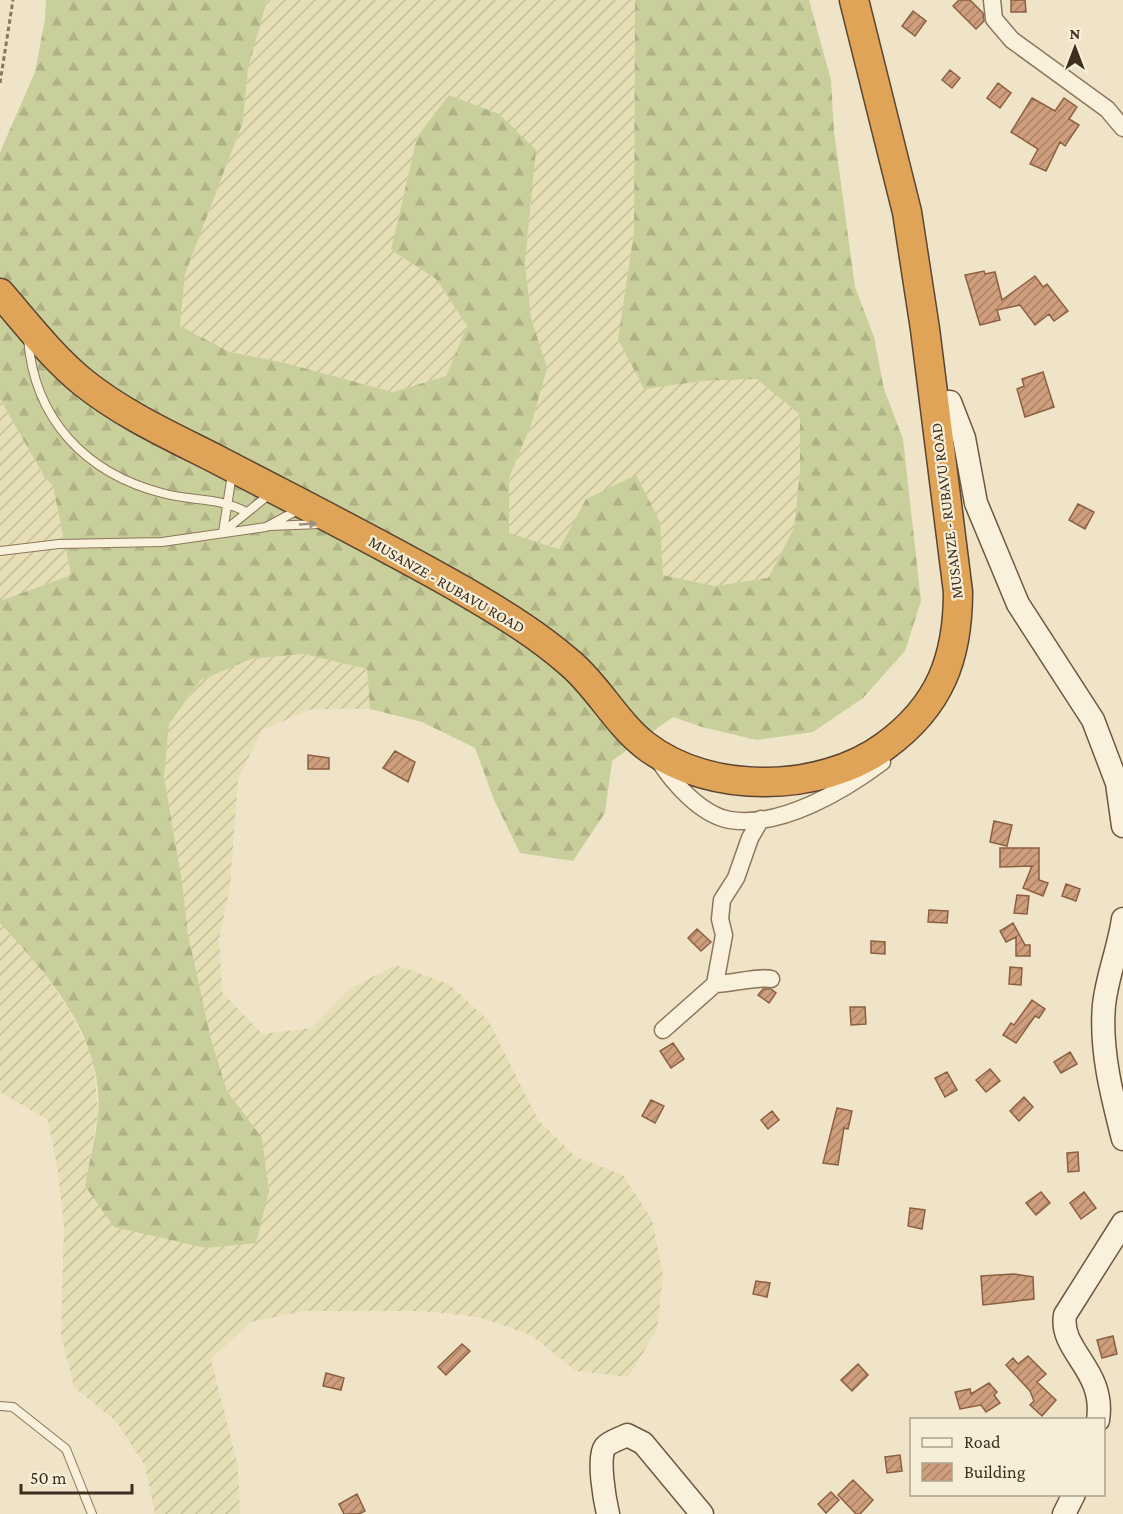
<svg xmlns="http://www.w3.org/2000/svg" width="1123" height="1514" viewBox="0 0 1123 1514" font-family="'Crimson Pro',serif">
<style>
.farmland{fill:url(#farmland-furrows)}
.forest{fill:url(#forest-firs)}
.building{fill:url(#building-hatch);stroke:#8d5f41;stroke-width:1.5}
.lines{fill:none;stroke-linecap:round;stroke-linejoin:round}
.lane-casing{stroke:#8d765c;stroke-width:10}
.street-casing{stroke:#8d765c;stroke-width:19}
.secondary-casing{stroke:#6f573f;stroke-width:25}
.highway-casing{stroke:#5b4430;stroke-width:31}
.path{stroke:#8d765c;stroke-width:3;stroke-dasharray:4.5 3;stroke-linecap:butt}
.lane{stroke:#faf1dc;stroke-width:8}
.street{stroke:#faf1dc;stroke-width:16}
.secondary{stroke:#faf1dc;stroke-width:22}
.highway{stroke:#e0a458;stroke-width:28}
.oneway{fill:#9c907e}
.labels{text-anchor:middle;stroke-width:4.5;stroke-linejoin:round;paint-order:stroke}
.street-label{font-size:16px;fill:#3d2e20;stroke:#f7eed8}
</style>
<defs>
<pattern id="farmland-furrows" width="10" height="10" patternUnits="userSpaceOnUse" patternTransform="scale(1.5)"><rect width="10" height="10" fill="#e6deb5"/><path d="M-1 1l2-2M0 10L10 0M9 11l2-2" fill="none" stroke="#c6bf9b"/></pattern>
<pattern id="forest-firs" width="22" height="20" patternUnits="userSpaceOnUse" patternTransform="scale(1.5)"><rect width="22" height="20" fill="#c9cf9b"/><path d="M5 1l3.5 6h-7zM16 11l3.5 6h-7z" fill="#aeb285"/></pattern>
<pattern id="building-hatch" width="6" height="6" patternUnits="userSpaceOnUse" patternTransform="scale(1.5)"><rect width="6" height="6" fill="#cf9f7d"/><path d="M-1 1l2-2M0 6l6-6M5 7l2-2" fill="none" stroke="#a98266"/></pattern>
</defs>
<rect width="100%" height="100%" fill="#f0e4c8"/>
<path class="farmland" d="M267 0H635L634 232 618 339 702 381 757 379 800 415V470L794 528 768 578 715 586 663 575 660 522 586 499 560 549 509 533V478L531 425 546 368 531 318 525 263 536 151 449 96 417 137 391 250 436 279 467 326 446 376 393 392 285 363 230 352 180 326 185 274 243 122 248 69Z
M0 399 45 478 53 486 71 575 0 601Z
M304 654 367 669 370 709H312L262 730 238 779 230 887 219 939 222 992 262 1034 312 1028 349 989 396 965 449 984 488 1020 538 1120 576 1157 623 1175 652 1220 663 1275 657 1330 628 1377 576 1371 531 1335 478 1317 422 1311H304L251 1322 211 1359 238 1466 240 1514H155L145 1466 116 1421 74 1387 61 1335 64 1225 58 1172 48 1120 0 1092V923L37 963 69 1010 93 1057 98 1112 85 1186 269 1191 262 1139 227 1091 211 1039 188 934 182 882 164 777 169 724 201 680 251 659Z"/>
<path class="forest" d="M46 0H267L248 69 243 122 185 274 180 326 230 352 285 363 393 392 446 376 467 326 436 279 391 250 417 137 449 95 499 114 536 150 525 263 531 318 547 368 531 425 509 478V533L559 549 586 499 636 475 660 522 663 575 715 586 768 578 794 528 800 470V415L757 379 702 381 644 389 618 339 634 232 635 0H809L831 80 834 132 855 287 874 337 884 389 903 439 921 601 905 651 863 698 813 732 757 740 702 727 673 717 612 761 605 813 573 861 520 853 494 800 475 748 422 722 370 709 367 669 304 654 251 659 201 680 169 724 164 777 182 882 188 934 211 1039 227 1091 262 1138 269 1191 256 1243 206 1248 114 1227 85 1186C89 1162 96 1137 98 1113 104 1038 48 974 0 923V601L71 575 53 486 45 478 0 399V152L35 72 45 19Z"/>
<path class="building" d="M959 0H970L983 13 984 21 976 29 953 6Z
M1011 0H1025L1026 12H1011Z
M913 11 926 21 915 36 902 26Z
M950 70 960 78 952 88 942 80Z
M998 83 1011 93 1000 108 987 98Z
M1032 98 1055 111 1064 98 1077 107 1069 119 1079 125 1065 146 1060 142 1046 171 1030 164 1038 149 1011 132Z
M984 271 985 274 995 272 1002 300 1035 276 1043 287 1047 284 1068 311 1054 321 1049 314 1035 325 1020 305 997 310 1000 320 980 325 965 275Z
M1043 372 1054 407 1025 417 1017 389 1024 386 1022 379Z
M1078 504 1094 512 1085 529 1069 520Z
M395 751 415 762 408 782 383 768Z
M308 755 329 758V769H308Z
M994 821 1012 825 1007 846 990 842Z
M1000 848H1039V880L1048 883 1043 896 1023 888 1032 866 1000 867Z
M1066 884 1080 889 1076 901 1062 896Z
M1017 895 1029 896 1027 914 1014 913Z
M929 910 948 911 947 923 928 922Z
M1013 923 1025 945H1030V956H1016V937L1006 942 1000 931Z
M697 929 711 942 701 951 688 938Z
M871 941 885 942V954L871 953Z
M1010 967 1022 968 1021 985 1009 984Z
M763 989H771L776 993 769 1003 758 995Z
M1032 1000 1045 1009 1039 1018 1035 1016 1016 1043 1003 1035 1011 1023 1014 1025Z
M850 1007H865L866 1024 851 1025Z
M673 1043 684 1059 671 1068 660 1051Z
M1070 1052 1077 1064 1061 1073 1054 1062Z
M990 1069 1000 1081 986 1092 976 1080Z
M947 1072 957 1090 945 1097 935 1078Z
M1024 1097 1033 1107 1019 1121 1010 1111Z
M651 1100 664 1106 655 1123 642 1116Z
M837 1108 852 1111 848 1129 844 1128 838 1165 823 1163Z
M772 1111 779 1120 768 1129 761 1120Z
M1078 1152 1079 1171 1068 1172 1067 1153Z
M1041 1192 1050 1203 1036 1215 1026 1203Z
M1084 1192 1096 1208 1081 1219 1070 1203Z
M910 1208 925 1210 922 1229 908 1226Z
M1014 1274 1033 1277 1034 1299 983 1305 981 1276Z
M756 1281 770 1283 767 1297 753 1294Z
M1113 1336 1117 1354 1102 1358 1097 1340Z
M462 1344 470 1351 446 1375 438 1367Z
M1028 1356 1046 1374 1037 1382 1056 1400 1042 1416 1030 1405 1034 1401 1030 1391 1006 1365 1013 1358 1018 1364Z
M858 1364 868 1375 852 1391 841 1380Z
M326 1373 344 1378 341 1390 323 1386Z
M989 1383 997 1392 994 1395 1000 1403 986 1412 981 1405 960 1409 955 1392 970 1389 971 1394Z
M900 1455 902 1471 887 1473 885 1457Z
M853 1480 873 1500 860 1514H856L838 1495Z
M831 1492 839 1500 826 1513 818 1504Z
M357 1494 365 1511 359 1514H344L339 1504Z"/>
<g class="lines">
<defs>
<path id="lane" d="M28 338C34 419 85 473 162 493 194 502 215 496 247 512
M270 526 320 524
M223 532 271 493
M223 532 232 474
M0 551 59 544 162 542 266 527 300 509
M0 1406 13 1407 66 1449 92 1514"/>
<path id="street" d="M992 0 994 19 1012 40 1107 109 1123 128
M658 759C673 783 701 815 730 820 781 828 843 791 882 762
M715 984C731 984 759 976 771 979
M663 1030 715 984 724 935 720 919 722 900 736 878 750 838 761 819"/>
<path id="secondary" d="M933 403 950 402 964 438 976 503 1018 604 1093 720 1117 783 1123 826
M1123 919C1119 948 1107 976 1104 1005 1100 1050 1112 1096 1123 1139
M1098 1420C1106 1370 1059 1351 1065 1315L1123 1223
M608 1514C605 1501 597 1457 605 1447 610 1441 620 1439 627 1435L643 1443 702 1514
M1064 1514 1074 1494"/>
<path id="highway" d="M0 293C26 323 53 358 84 383 124 415 173 437 218 460 300 503 384 545 464 591 502 613 538 635 571 664 599 688 617 724 646 746 710 795 821 793 885 746 940 706 958 658 958 592L925 329 907 212 854 0"/>
</defs>
<use href="#lane" class="lane-casing"/>
<use href="#street" class="street-casing"/>
<use href="#secondary" class="secondary-casing"/>
<use href="#highway" class="highway-casing"/>
<path class="path" d="M0 83 13 0"/>
<use href="#lane" class="lane"/>
<use href="#street" class="street"/>
<use href="#secondary" class="secondary"/>
<use href="#highway" class="highway"/>
</g>
<defs><path id="oneway-solid" d="M-6-.8H1V-3.2L6.5 0L1 3.2V.8H-6Z" transform="scale(1.5)"/></defs>
<use class="oneway" href="#oneway-solid" transform="translate(308 524) rotate(-3)"/>
<g class="labels">
<g class="street-label">
<text transform="translate(946 511) rotate(-97)" y="6">MUSANZE - RUBAVU ROAD</text>
<text transform="translate(447 584) rotate(30)" y="6">MUSANZE - RUBAVU ROAD</text>
</g>
</g>
<rect x="910" y="1418" width="195" height="78" fill="#f7eed8" stroke="#ada18e" stroke-width="1.5"/>
<rect x="922" y="1438" width="30" height="9" fill="#faf1dc" stroke="#ada18e" stroke-width="1.5"/>
<text x="964" y="1448" font-size="18" fill="#3d2e20">Road</text>
<rect x="922" y="1463" width="30" height="18" fill="url(#building-hatch)" stroke="#ada18e" stroke-width="1.5"/>
<text x="964" y="1478" font-size="18" fill="#3d2e20">Building</text>
<g transform="translate(1075 48)" stroke="#f7eed8" stroke-width="4.5" paint-order="stroke">
<path d="M0-4.5L10 22L0 15L-10 22Z" fill="#3d2e20"/>
<text y="-9" font-size="16" font-weight="bold" text-anchor="middle" fill="#3d2e20">N</text>
</g>
<path d="M21 1484v9h111v-9" fill="none" stroke="#3d2e20" stroke-width="3"/>
<text x="30" y="1484" font-size="18" fill="#3d2e20" stroke="#f7eed8" stroke-width="4.5" paint-order="stroke">50 m</text>
</svg>
